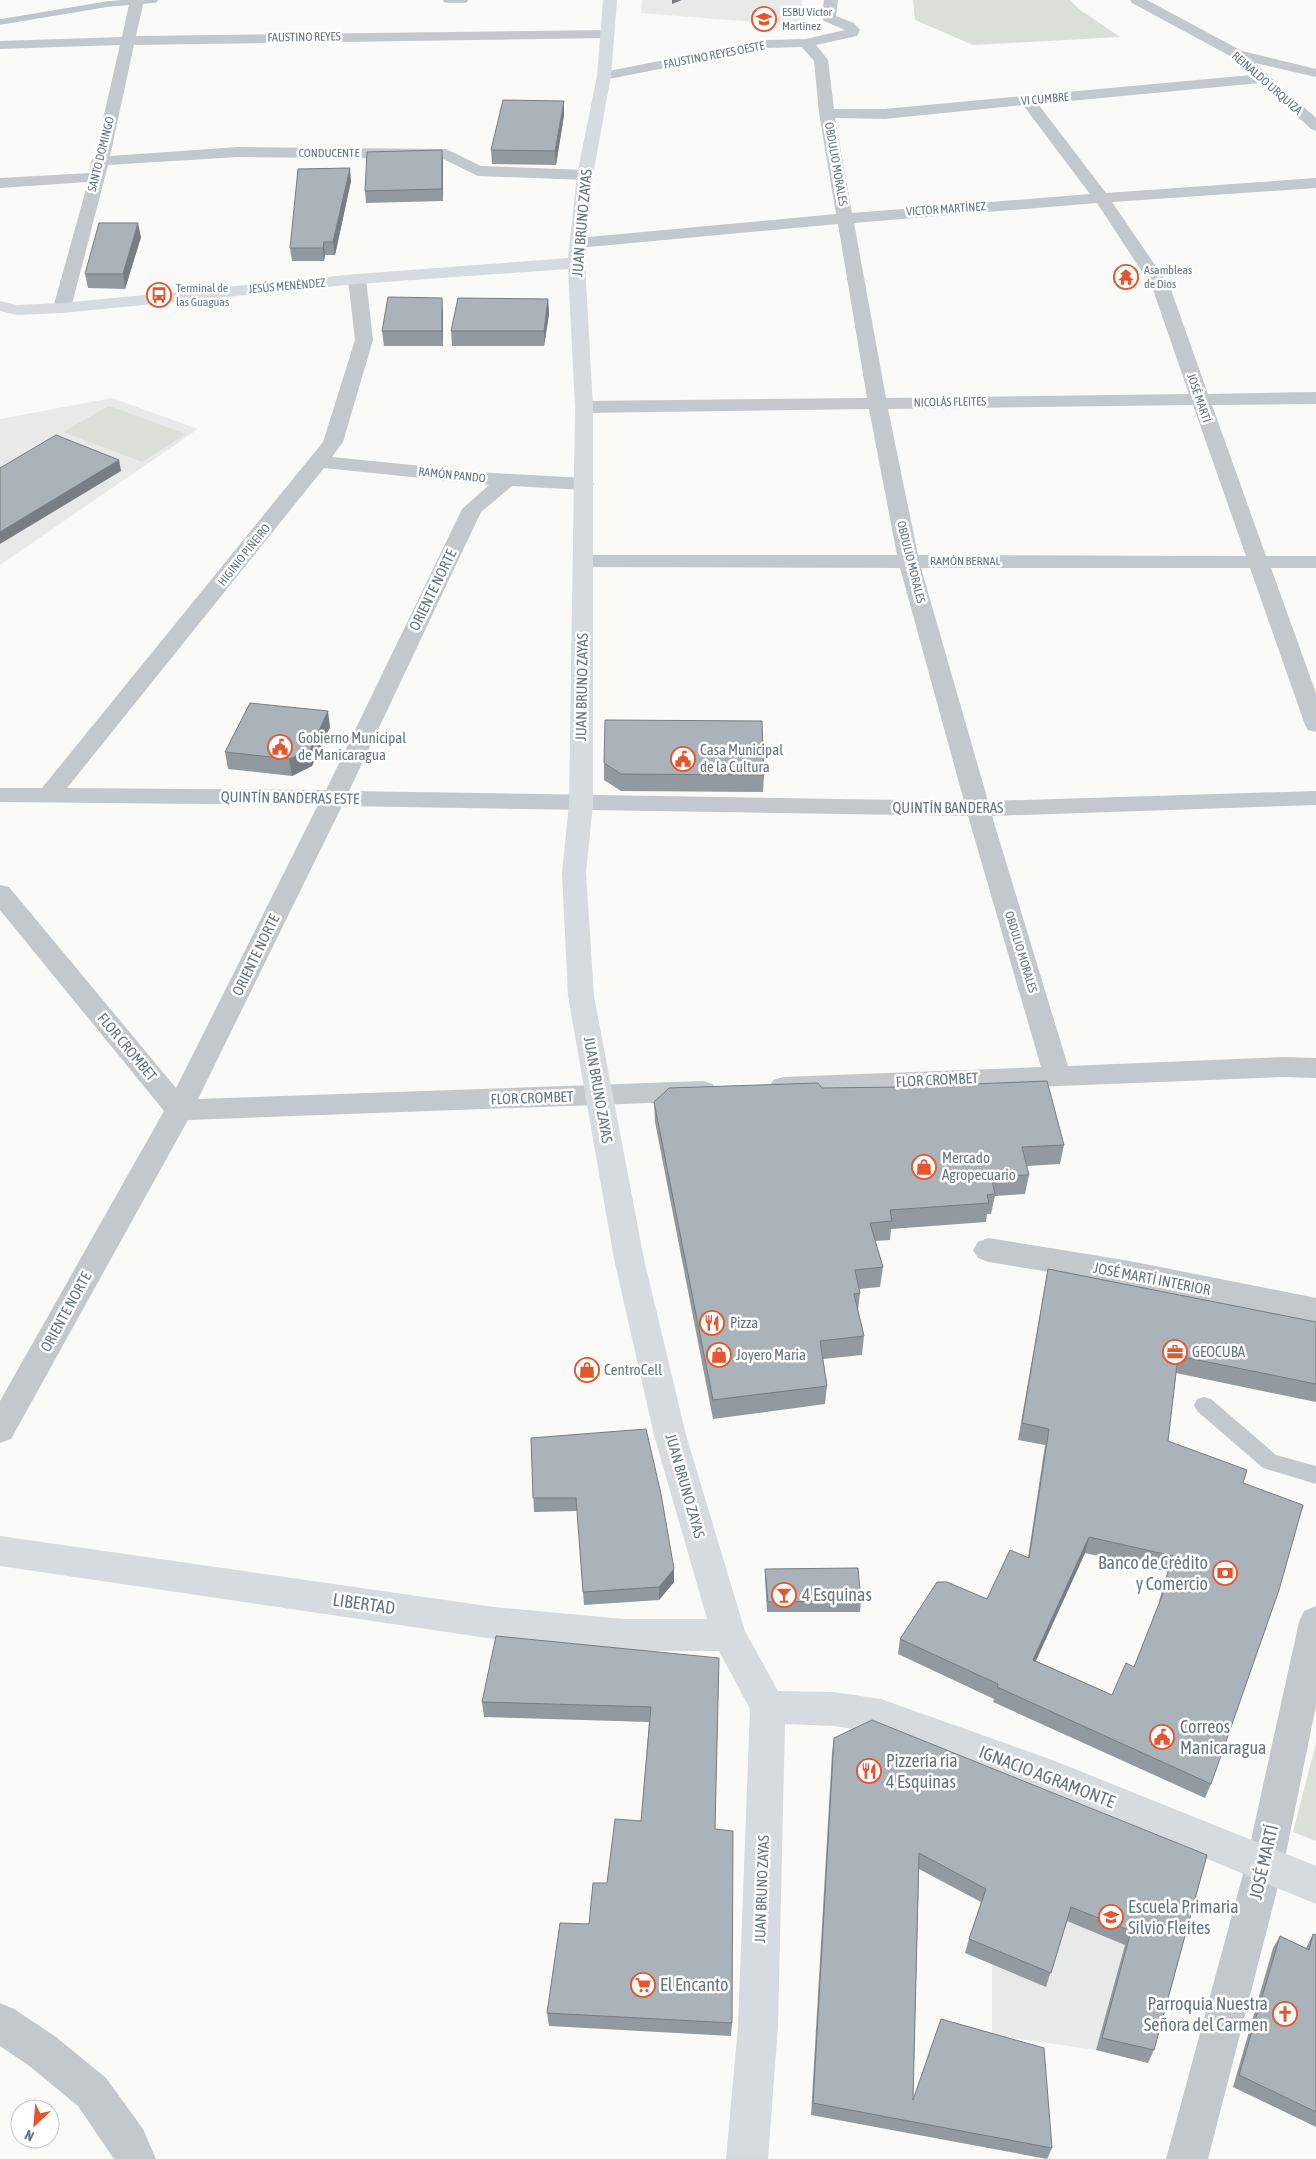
<svg xmlns="http://www.w3.org/2000/svg" width="1316" height="2159" viewBox="0 0 1316 2159" font-family="'Asap Condensed',sans-serif">
<style>
.built{fill:#e8e9e9}
.green{fill:#dadfd7}
.lines{fill:none;stroke-linecap:round;stroke-linejoin:round}
.stream{stroke:#bbc7cb;stroke-width:5.5}
.lane{fill:#c3c8cc;fill-rule:evenodd}
.street{fill:#c3c8cc;fill-rule:evenodd}
.secondary{fill:#d6dbdf;fill-rule:evenodd}
.wall{fill:#929a9f;fill-rule:evenodd}
.shaded-wall{fill:#777d82}
.building{fill:#aab3b9;stroke:#777d82;fill-rule:evenodd}
.labels{text-anchor:middle;stroke-width:5;stroke-linejoin:round;paint-order:stroke}
.far-poi-label{font-size:12px;fill:#657683;stroke:#fff;text-anchor:start}
.far-street-label{font-size:12px;fill:#657683;stroke:#fff}
.street-label{font-size:15px;fill:#657683;stroke:#fff}
.poi-label{font-size:15px;fill:#657683;stroke:#fff;text-anchor:start}
.near-poi-label{font-size:18px;fill:#657683;stroke:#fff;text-anchor:start}
.near-street-label{font-size:18px;fill:#657683;stroke:#fff}
</style>
<rect width="100%" height="100%" fill="#fafaf8"/>
<path class="built" d="M642 0H802L806 26 641 13Z
M112 398 198 429 0 565V419Z
M1065 1815 1201 1869 1148 2063 1096 2050 992 2035V1964L1015 1974Z"/>
<path class="green" d="M913 0H1070L1079 9 1120 37 973 45 915 20Z
M109 406 186 434 142 462 63 432Z
M1316 1743V1841L1293 1832Z"/>
<g class="lines">
<path class="stream" d="M446 0H465
M0 22 108 4 155 0"/>
<path class="lane" d="M1204 1397 1211 1399 1276 1455 1316 1466V1484L1263 1468 1197 1411 1194 1405 1197 1399Z"/>
<path class="street" d="M130 0H144L136 36 608 30 615 34 608 38 134 45 110 156 238 147 446 149 481 166 585 170 591 172 593 175 591 178 585 180 478 176 443 159 238 157 108 165 71 308 68 312 62 313 56 312 53 308 88 182 0 188V178L90 173 91 161 94 158 120 45 0 49V41L122 37Z
M824 0H838L836 16 854 23 860 30 857 36 816 45 828 60 834 109H884L1251 75 1232 57 1132 3 1130 0H1147L1242 51 1316 69V77L1255 63 1316 118V131L1311 129 1260 83 1038 104 1106 193 1316 178V188L1112 202 1170 287 1208 394 1316 392V404L1212 405 1266 556H1316V568H1271L1316 693V732L1308 730 1305 725 1250 568H921L988 801 1316 791V805L992 816 1068 1066 1284 1057 1316 1058V1078L1284 1077 783 1097 773 1094 769 1087 773 1080 783 1077 1041 1067 968 816 342 806 198 1099 703 1081 713 1084 717 1091 713 1098 703 1101 188 1120 11 1439 0 1443V1401L164 1111 0 910V885L9 887 176 1088 318 805 0 802V788H42L323 442 355 340 348 279 351 275 357 274 363 275 366 279 373 340 343 442 332 457 492 473 584 478 591 480 594 484 591 488 584 490 512 486 481 512 349 791 964 801 900 568 584 567 577 565 574 561 577 557 584 555H897L869 409 584 413 577 411 575 407 577 403 584 401 867 398 838 224 578 248 572 247 570 243 572 239 578 238 836 214 819 113 814 61 802 47 765 48 604 80 599 79 597 76 599 73 604 72 765 40 806 39 845 30 824 21 822 18ZM1023 105 1090 194 852 213 835 118 884 119ZM1097 203 1152 287 1189 394 886 398 854 223ZM1193 405 1246 556 918 555 888 409ZM324 468 489 485 462 509 326 790 67 788Z
M988 1238 1130 1261 1316 1298V1322L1130 1285 988 1262 978 1258 973 1250 978 1242Z
M1316 1606V1706L1284 1863 1208 2159H1166L1246 1863 1299 1622 1304 1611Z
M0 2003 14 2009 56 2037 106 2078 143 2129 156 2159H114L78 2106 28 2065 0 2046Z"/>
<path class="secondary" d="M603 0H617L611 76 593 175 585 263 593 407V804L586 873 594 996 644 1259 686 1435 745 1631 778 1691 834 1692 881 1699 1055 1761 1316 1866V1904L1050 1794 881 1733 834 1726 785 1724 778 2026 768 2159H726L738 2026 750 1709 719 1651H624L494 1639 0 1566V1536L494 1607 624 1619H707L654 1435 614 1259 568 996 562 873 569 804 575 407 568 269 357 284 62 313 17 315 0 311V301L17 305 62 303 357 274 568 258 577 175 597 76Z"/>
</g>
<path class="wall" d="M564 115 556 165 492 164 491 150Z
M443 162V201L366 203 365 191Z
M351 181 335 255H325L324 261H292L290 248Z
M141 237 125 289 88 288 85 274Z
M548 299 549 314 544 346H452L451 331Z
M443 313V346H384L382 331Z
M330 727 312 766 292 776 228 769 225 752Z
M604 763 764 775 763 792 621 791 604 780Z
M822 1088 1064 1145 1060 1164 1027 1166 1029 1175 1025 1194 995 1196 991 1214H987L986 1222 891 1229 890 1240 875 1241 883 1267 880 1287 859 1289 860 1293 858 1310 864 1336 862 1355 823 1359 827 1386 825 1404 713 1419 655 1122 654 1102Z
M1048 1269 1316 1322V1402L1176 1373 1168 1441 1243 1483 1211 1784 1205 1798 993 1702 994 1699 898 1654 900 1639 987 1599 1028 1558 1045 1445 1018 1440 1045 1285ZM1085 1553 1168 1572 1159 1601H1160L1134 1667 1112 1695 1036 1661Z
M531 1438 674 1569V1582L659 1600 584 1605 577 1511 534 1512Z
M765 1569 861 1601 860 1612H767L765 1579Z
M719 1658 715 1829 732 2023 731 2036 549 2026 547 2013 607 1883 641 1821 649 1722 484 1717 482 1702Z
M834 1738 1207 1855 1154 2050 1148 2063 1096 2050 1125 1945 1067 1921 1046 1987 965 1953 969 1939 981 1902 919 1869 913 2100 1052 2148 1047 2159 811 2115 832 1753Z
M1313 1934 1316 1935V2127L1233 2087 1273 1948 1280 1936 1306 1948Z"/>
<path class="shaded-wall" d="M672 0H682L672 4Z
M564 101V115L556 165 555 151Z
M442 150 443 162V201L442 189Z
M350 168 351 181 335 255 333 242Z
M138 223 141 237 125 289 123 274Z
M324 242 325 255 324 261 323 248Z
M442 298 443 313V346L442 331Z
M548 299 549 314 544 346V331Z
M119 460 121 471 0 544V532Z
M328 711 330 727 312 766 292 776 289 759Z
M1089 1537 1085 1553 1029 1675 1033 1660Z
M674 1569V1582L659 1600V1587Z"/>
<path class="building" d="M503 100 564 101 555 151 491 150Z
M442 150V189L365 191 367 152Z
M350 168 333 242H324L323 248H290L298 169Z
M99 223H138L123 274H85Z
M388 297 442 298V331H382Z
M458 298 548 299 544 331H451Z
M56 435 119 460 0 532V468Z
M250 703 328 711 310 750 289 759 225 752Z
M605 720 762 721 764 775 621 774 604 763Z
M1047 1081 1064 1145 1022 1147 1029 1175 991 1176 995 1194 987 1195 989 1203 890 1210 892 1221 870 1223 883 1267 855 1270 860 1293 854 1294 864 1336 820 1341 827 1386 713 1400 654 1102 669 1088 818 1083 822 1088 901 1087Z
M1048 1269 1316 1322V1384L1178 1356 1168 1441 1247 1470 1243 1483 1303 1505 1279 1590 1211 1784 997 1687 998 1684 900 1639 937 1582H947L987 1599 1010 1550 1029 1558 1049 1429 1022 1423ZM1089 1537 1173 1556 1164 1585 1166 1586 1134 1667 1126 1663 1112 1695 1033 1660Z
M646 1429 661 1494 674 1569 659 1587 583 1592 576 1498H533L531 1438Z
M858 1568 861 1601 768 1602 765 1569Z
M496 1636 719 1658 715 1829 733 1831 732 2023 547 2013 560 1923 589 1924 593 1883H607L615 1819 641 1821 651 1707 482 1702Z
M872 1720 1207 1855 1154 2050 1102 2038 1131 1931 1071 1907 1051 1973 969 1939 986 1889 919 1853 913 2100 941 2019 1044 2048 1052 2148 813 2103 834 1738Z
M1313 1934 1316 1935V2112L1239 2075 1280 1936 1309 1950Z"/>
<defs>
<symbol id="school-ring" viewBox="-11 -11 22 22"><circle r="9.5" fill="#fff" stroke="#e4572e" stroke-width="1.5"/><path d="M0-5L7-2L0 1L-7-2ZM-4 1L0 2.5L4 1V4Q0 6-4 4Z" fill="#e4572e"/></symbol>
<symbol id="temple-ring" viewBox="-11 -11 22 22"><circle r="9.5" fill="#fff" stroke="#e4572e" stroke-width="1.5"/><path d="M0-6L5-2H3V0L6.5 2.5H4V6H1.5V3h-3V6H-4V2.5H-6.5L-3 0V-2H-5Z" fill="#e4572e"/></symbol>
<symbol id="bus-ring" viewBox="-11 -11 22 22"><circle r="9.5" fill="#fff" stroke="#e4572e" stroke-width="1.5"/><path d="M-5-6H5V4H4V6H2V4H-2V6H-4V4H-5ZM-3.5-4V0h7V-4ZM-3.5 1.2v1.5H-2V1.2ZM2 1.2v1.5H3.5V1.2Z" fill="#e4572e"/></symbol>
<symbol id="civic-ring" viewBox="-11 -11 22 22"><circle r="9.5" fill="#fff" stroke="#e4572e" stroke-width="1.5"/><path d="M-.6-6.5H3V-4.5H.6V-3L4-1V1h2V6H-6V1h2V-1L-.6-3ZM-1.2 2.5V6h2.4V2.5Z" fill="#e4572e"/></symbol>
<symbol id="shop-ring" viewBox="-11 -11 22 22"><circle r="9.5" fill="#fff" stroke="#e4572e" stroke-width="1.5"/><path d="M-5-2.5h2.3a2.7 3.5 0 0 1 5.4 0H5L5.5 6h-11ZM-1.5-2.5h3a1.5 2.3 0 0 0-3 0Z" fill="#e4572e"/></symbol>
<symbol id="restaurant-ring" viewBox="-11 -11 22 22"><circle r="9.5" fill="#fff" stroke="#e4572e" stroke-width="1.5"/><path d="M-5-6h1v4h1v-4h1v4h1v-4h1v5L-1.5 .5V6h-2V.5L-5-1ZM5-6V6H3V1.5H1.5Q1.5-4 5-6Z" fill="#e4572e"/></symbol>
<symbol id="office-ring" viewBox="-11 -11 22 22"><circle r="9.5" fill="#fff" stroke="#e4572e" stroke-width="1.5"/><path d="M-6-3h4V-5.5h4V-3h4V5H-6ZM-1-4.5V-3h2v-1.5ZM-6 0V1H6V0Z" fill="#e4572e"/></symbol>
<symbol id="bank-ring" viewBox="-11 -11 22 22"><circle r="9.5" fill="#fff" stroke="#e4572e" stroke-width="1.5"/><path d="M-6-4H6V4H-6ZM0-2.3a2.3 2.3 0 1 0 0 4.6a2.3 2.3 0 1 0 0-4.6Z" fill="#e4572e"/></symbol>
<symbol id="bar-ring" viewBox="-11 -11 22 22"><circle r="9.5" fill="#fff" stroke="#e4572e" stroke-width="1.5"/><path d="M-6-5H6L.8 .8V4.5H3.5V6h-7V4.5H-.8V.8Z" fill="#e4572e"/></symbol>
<symbol id="supermarket-ring" viewBox="-11 -11 22 22"><circle r="9.5" fill="#fff" stroke="#e4572e" stroke-width="1.5"/><path d="M-6-5.5h2.5l.6 2H6L4.5 2H-2.5L-4.4-4H-6ZM-1.5 3.2a1.3 1.3 0 1 0 .1 0ZM3 3.2a1.3 1.3 0 1 0 .1 0Z" fill="#e4572e"/></symbol>
<symbol id="church-ring" viewBox="-11 -11 22 22"><circle r="9.5" fill="#fff" stroke="#e4572e" stroke-width="1.5"/><path d="M-1.2-6h2.4v3.5h3.3v2.4h-3.3V6h-2.4V-.1h-3.3v-2.4h3.3Z" fill="#e4572e"/></symbol>
</defs>
<g fill-rule="evenodd">
<use href="#school-ring" x="750" y="5" width="28" height="28"/>
<use href="#temple-ring" x="1112" y="263" width="28" height="28"/>
<use href="#bus-ring" x="145" y="281" width="28" height="28"/>
<use href="#civic-ring" x="266" y="733" width="28" height="28"/>
<use href="#civic-ring" x="669" y="745" width="28" height="28"/>
<use href="#shop-ring" x="910" y="1153" width="28" height="28"/>
<use href="#restaurant-ring" x="698" y="1309" width="28" height="28"/>
<use href="#office-ring" x="1161" y="1338" width="28" height="28"/>
<use href="#shop-ring" x="705" y="1341" width="28" height="28"/>
<use href="#shop-ring" x="573" y="1356" width="28" height="28"/>
<use href="#bank-ring" x="1211" y="1559" width="28" height="28"/>
<use href="#bar-ring" x="770" y="1581" width="28" height="28"/>
<use href="#civic-ring" x="1148" y="1723" width="28" height="28"/>
<use href="#restaurant-ring" x="855" y="1757" width="28" height="28"/>
<use href="#school-ring" x="1097" y="1903" width="28" height="28"/>
<use href="#supermarket-ring" x="629" y="1971" width="28" height="28"/>
<use href="#church-ring" x="1271" y="2000" width="28" height="28"/>
</g>
<g class="labels">
<g class="far-poi-label">
<text x="782" y="16">ESBU Víctor<tspan x="782" dy="14">Martínez</tspan></text>
<text x="1144" y="274">Asambleas<tspan x="1144" dy="14">de Dios</tspan></text>
<text x="176" y="292">Terminal de<tspan x="176" dy="14">las Guaguas</tspan></text>
</g>
<g class="far-street-label">
<text transform="translate(304 37) rotate(-1)" y="4">FAUSTINO REYES</text>
<text transform="translate(714 55) rotate(-11)" y="4">FAUSTINO REYES OESTE</text>
<text transform="translate(1267 83) rotate(41)" y="4">REINALDO URQUIZA</text>
<text transform="translate(1045 99) rotate(-5)" y="4">VI CUMBRE</text>
<text x="329" y="157">CONDUCENTE</text>
<text transform="translate(101 154) rotate(-76)" y="4">SANTO DOMINGO</text>
<text transform="translate(836 164) rotate(80)" y="4">OBDULIO MORALES</text>
<text transform="translate(946 209) rotate(-4)" y="4">VICTOR MARTÍNEZ</text>
<text transform="translate(287 286) rotate(-5)" y="4">JESÚS MENÉNDEZ</text>
<text transform="translate(1199 398) rotate(71)" y="4">JOSÉ MARTÍ</text>
<text transform="translate(950 402) rotate(-1)" y="4">NICOLÁS FLEITES</text>
<text transform="translate(452 475) rotate(6)" y="4">RAMÓN PANDO</text>
<text transform="translate(244 555) rotate(-51)" y="4">HIGINIO PIÑEIRO</text>
<text x="965" y="565">RAMÓN BERNAL</text>
<text transform="translate(911 562) rotate(76)" y="4">OBDULIO MORALES</text>
<text transform="translate(1021 952) rotate(73)" y="4">OBDULIO MORALES</text>
</g>
<g class="street-label">
<text transform="translate(582 223) rotate(-85)" y="5">JUAN BRUNO ZAYAS</text>
<text transform="translate(433 590) rotate(-64)" y="5">ORIENTE NORTE</text>
<text transform="translate(582 687) rotate(-89)" y="5">JUAN BRUNO ZAYAS</text>
<text transform="translate(290 798) rotate(1)" y="5">QUINTÍN BANDERAS ESTE</text>
<text x="948" y="813">QUINTÍN BANDERAS</text>
<text transform="translate(256 955) rotate(-64)" y="5">ORIENTE NORTE</text>
<text transform="translate(127 1047) rotate(50)" y="5">FLOR CROMBET</text>
<text transform="translate(937 1080) rotate(-3)" y="5">FLOR CROMBET</text>
<text transform="translate(598 1090) rotate(80)" y="5">JUAN BRUNO ZAYAS</text>
<text transform="translate(532 1098) rotate(-2)" y="5">FLOR CROMBET</text>
<text transform="translate(1152 1279) rotate(11)" y="5">JOSÉ MARTÍ INTERIOR</text>
<text transform="translate(66 1312) rotate(-61)" y="5">ORIENTE NORTE</text>
<text transform="translate(685 1486) rotate(74)" y="5">JUAN BRUNO ZAYAS</text>
<text transform="translate(762 1889) rotate(-88)" y="5">JUAN BRUNO ZAYAS</text>
</g>
<g class="poi-label">
<text x="298" y="743">Gobierno Municipal<tspan x="298" dy="17">de Manicaragua</tspan></text>
<text x="700" y="755">Casa Municipal<tspan x="700" dy="17">de la Cultura</tspan></text>
<text x="942" y="1163">Mercado<tspan x="942" dy="17">Agropecuario</tspan></text>
<text x="730" y="1328">Pizza</text>
<text x="1192" y="1357">GEOCUBA</text>
<text x="736" y="1360">Joyero Maria</text>
<text x="604" y="1375">CentroCell</text>
</g>
<g class="near-poi-label">
<text x="1208" y="1569" text-anchor="end">Banco de Crédito<tspan x="1208" dy="21">y Comercio</tspan></text>
<text x="802" y="1601">4 Esquinas</text>
<text x="1180" y="1733">Correos<tspan x="1180" dy="21">Manicaragua</tspan></text>
<text x="886" y="1767">Pizzería ria<tspan x="886" dy="21">4 Esquinas</tspan></text>
<text x="1128" y="1913">Escuela Primaria<tspan x="1128" dy="21">Silvio Fleites</tspan></text>
<text x="660" y="1991">El Encanto</text>
<text x="1268" y="2010" text-anchor="end">Parroquia Nuestra<tspan x="1268" dy="21">Señora del Carmen</tspan></text>
</g>
<g class="near-street-label">
<text transform="translate(364 1604) rotate(8)" y="6">LIBERTAD</text>
<text transform="translate(1047 1777) rotate(21)" y="6">IGNACIO AGRAMONTE</text>
<text transform="translate(1264 1862) rotate(-77)" y="6">JOSÉ MARTÍ</text>
</g>
</g>
<g transform="translate(35 2124) rotate(206)"><circle r="24" fill="#ffffff" stroke="#c1c8cd"/>
<path d="M0-4L9 19L0 12L-9 19Z" fill="#e4572e"/>
<text y="-8" font-size="14" font-weight="bold" text-anchor="middle" fill="#657683">N</text>
</g>
</svg>
